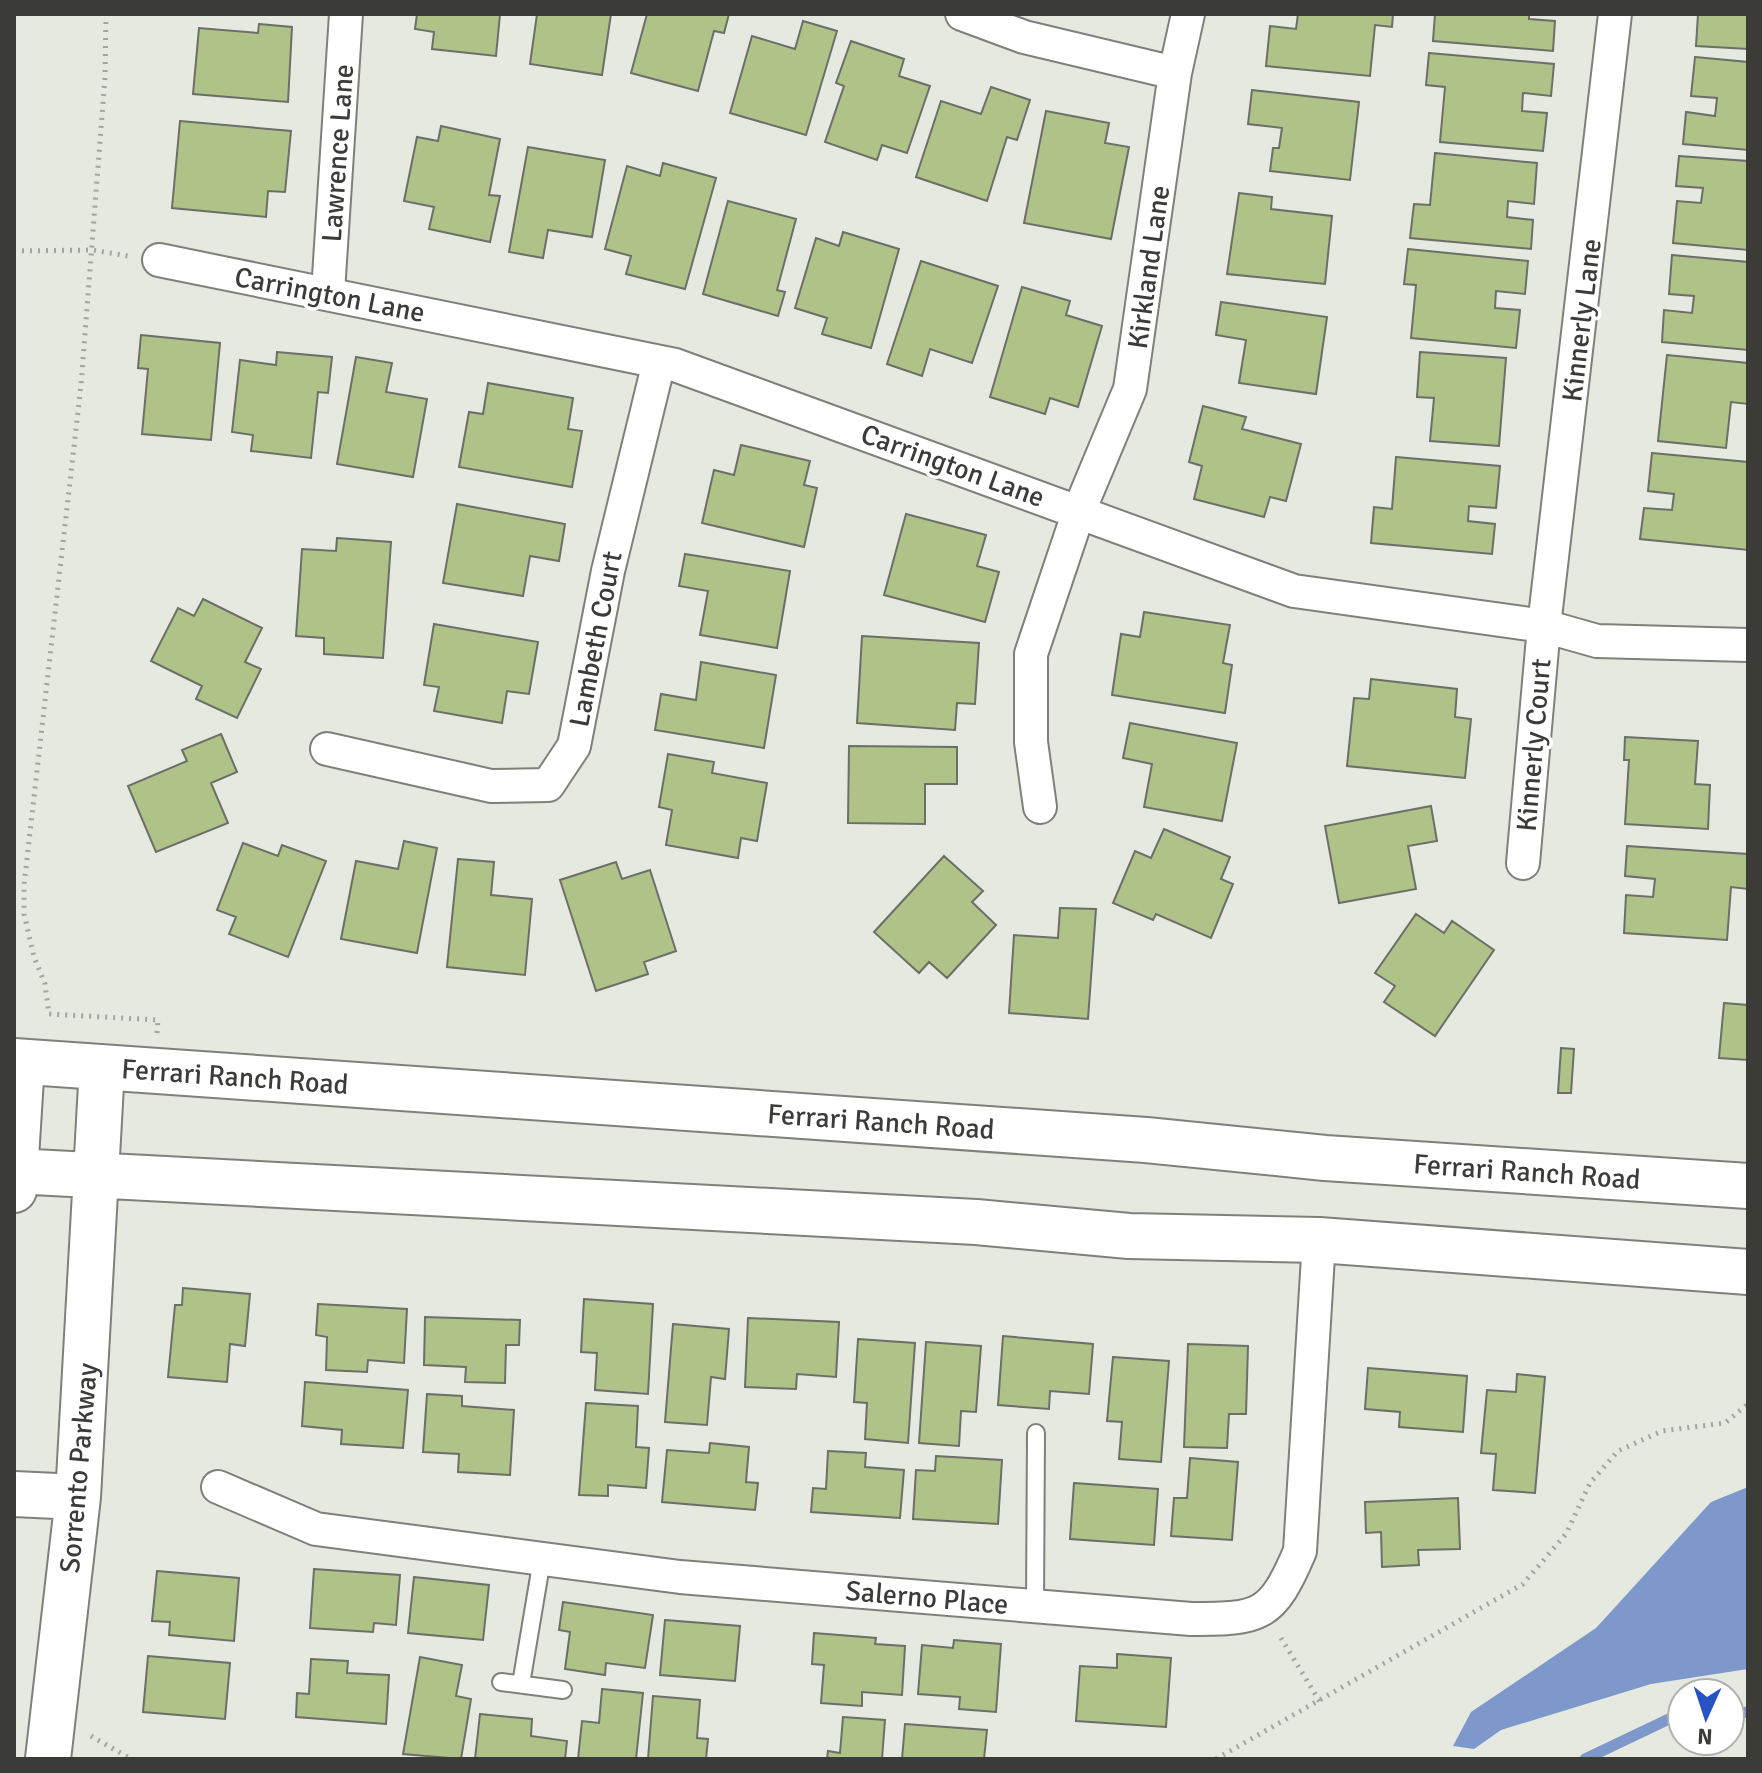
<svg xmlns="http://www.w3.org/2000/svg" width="1762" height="1773" viewBox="0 0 1762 1773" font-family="Signika,sans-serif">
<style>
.water{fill:#7e98cb}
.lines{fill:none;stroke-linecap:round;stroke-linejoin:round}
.stream{stroke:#7e98cb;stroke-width:11}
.building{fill:#afc389;stroke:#6c6f67;stroke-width:2}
.lane-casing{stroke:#7e8179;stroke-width:20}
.street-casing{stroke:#7e8179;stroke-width:36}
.secondary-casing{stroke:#7e8179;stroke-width:48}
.path{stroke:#a2a49d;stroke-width:5;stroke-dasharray:2 6;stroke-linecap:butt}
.lane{stroke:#fff;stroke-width:16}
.street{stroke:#fff;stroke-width:32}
.secondary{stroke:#fff;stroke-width:44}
.labels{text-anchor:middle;stroke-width:7;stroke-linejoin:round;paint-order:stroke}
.street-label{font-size:28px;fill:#3b3c38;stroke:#fff}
</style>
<rect width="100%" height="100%" fill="#e6e9e0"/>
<path class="water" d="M1748 1487V1669L1651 1684 1501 1730 1474 1749 1453 1746 1471 1712 1596 1628 1711 1502Z"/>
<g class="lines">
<path class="stream" d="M1730 1714 1748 1712
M1585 1759 1669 1719 1682 1718"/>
</g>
<path class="building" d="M417 14H500L496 56 432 49 434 32 415 29Z
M537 14H611L602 75 530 64Z
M647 14H729L724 33 714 31 698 91 631 73Z
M1298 14H1393L1392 27 1375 25 1370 76 1266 66 1270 26 1296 29Z
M1435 14H1529V19L1555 21 1553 51 1433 41Z
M1698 14H1748V49L1696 46Z
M803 21 837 31 806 135 730 113 752 36 795 49Z
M259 24 292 27 288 102 193 94 199 28 258 33Z
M851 41 904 59 899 76 930 86 907 153 882 145 877 160 825 142 844 86 836 83Z
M1429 53 1554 64 1551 96 1523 93 1522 111 1547 113 1543 151 1440 142 1445 87 1426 85Z
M1695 57 1748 62V150L1683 144 1686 112 1715 116 1717 98 1691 96Z
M991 87 1030 100 1017 140 1007 137 987 201 916 177 941 101 981 114Z
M1252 90 1359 102 1350 180 1270 171 1273 148H1279L1282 128 1248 124Z
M1046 111 1109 123 1105 143 1129 147 1111 239 1024 223Z
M180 121 291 131 285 192 268 191 266 217 172 208Z
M441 126 500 139 489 195 500 196 490 242 429 229 434 207 404 201 417 137 438 141Z
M528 147 605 160 592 237 548 230 543 258 509 252Z
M1435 153 1537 163 1534 204 1508 201 1507 217 1533 220 1531 249 1410 238 1414 204 1430 205Z
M1679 156 1748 161V250L1673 243 1677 201 1701 203 1703 188 1676 186Z
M663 163 716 178 685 289 626 274 631 256 605 249 627 166 660 176Z
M1239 193 1272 197 1271 209 1332 216 1325 284 1227 274Z
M728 201 796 219 777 290 785 292 778 316 703 294Z
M843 232 899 249 871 348 822 334 827 318 795 308 816 238 839 246Z
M1408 249 1528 261 1525 294 1496 291 1495 308 1520 310 1516 348 1411 338 1416 285 1404 284Z
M1672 255 1748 262V350L1662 342 1664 310 1692 313 1694 296 1669 294Z
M921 261 998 286 972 363 930 349 922 376 887 364Z
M1022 287 1070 301 1066 315 1102 326 1078 407 1050 398 1045 414 990 397Z
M1221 302 1327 317 1316 394 1239 383 1246 340 1216 335Z
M141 335 220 343 211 440 142 434 148 369 138 368Z
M277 352 332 357 328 393 318 392 311 458 251 451 253 435 232 432 240 360 276 365Z
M1420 352 1506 358 1499 446 1430 441 1434 398 1417 397Z
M1667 355 1748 363V404L1731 402 1726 448 1658 441Z
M356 357 392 363 386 392 427 399 413 477 337 464Z
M488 383 573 398 568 429 582 431 572 487 459 467 469 412 483 414Z
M1203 406 1246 417 1242 429 1301 444 1286 501 1270 497 1264 517 1194 499 1202 466 1189 462Z
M741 445 810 461 804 485 817 488 804 547 702 523 714 470 734 475Z
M1652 453 1748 462V550L1640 539 1644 508 1672 510 1674 494 1648 491Z
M1396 457 1500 466 1496 508 1469 506 1468 521 1495 524 1492 554 1371 543 1374 507 1392 509Z
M457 504 565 524 559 561 530 556 523 596 443 583Z
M906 514 986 535 977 566 999 572 985 622 884 595Z
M337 538 391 542 383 658 324 654V638L296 636 302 549 336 551Z
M685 554 790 571 777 648 700 635 708 591 679 586Z
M203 599 262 628 245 662 261 669 237 718 196 699 202 686 151 661 178 608 194 616Z
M1144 612 1230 625 1223 663 1232 665 1225 713 1112 695 1121 634 1140 637Z
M434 624 538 642 529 694 507 691 502 723 434 711 439 687 424 685Z
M862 636 979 643 975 704 957 703 955 730 857 723Z
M701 662 776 675 764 748 655 730 661 694 696 700Z
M1371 679 1457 689 1455 717 1471 719 1465 778 1347 766 1354 698 1369 699Z
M1130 723 1237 743 1222 821 1144 807 1152 764 1123 758Z
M221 734 237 772 211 783 228 823 156 852 128 786 187 761 182 750Z
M1625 737 1698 741 1695 784 1710 785 1708 829 1625 824 1629 760H1624Z
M849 746 957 747V784H925V824L848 823Z
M668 754 714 762 712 773 767 783 757 841 741 838 738 858 666 845 672 810 659 807Z
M1431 806 1437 841 1408 846 1416 889 1339 903 1325 826Z
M1164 829 1230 857 1221 879 1233 884 1211 938 1156 914 1153 920 1113 903 1135 851 1151 858Z
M404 841 437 848 417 953 341 939 356 861 398 869Z
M243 843 278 856 282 845 326 861 288 957 229 934 236 917 217 910Z
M1627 846 1748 854V889L1731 887 1727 940 1624 933 1626 895 1653 897 1655 879 1625 876Z
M944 856 983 891 972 902 996 925 947 978 929 962 919 973 874 932Z
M458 859 494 862 491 895 532 899 525 975 447 967Z
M616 862 622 879 650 870 676 951 644 962 648 974 596 991 560 880Z
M1060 908 1096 909 1088 1019 1009 1013 1014 935 1058 938Z
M1416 914 1444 933 1452 921 1494 950 1435 1036 1384 1002 1395 986 1375 973Z
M1724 1003 1748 1005V1060L1719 1058Z
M1561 1048 1574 1049 1571 1093H1558Z
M183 1288 250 1294 245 1346 230 1344 227 1382 168 1377 175 1305H182Z
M584 1299 653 1304 648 1394 595 1390 597 1353 581 1352Z
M318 1304 407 1309 404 1363 368 1360 367 1372 326 1370 327 1337 316 1335Z
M425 1317 520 1320 519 1345H506L505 1383 465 1382 466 1367 424 1365Z
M748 1318 839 1322 836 1377 797 1374 796 1389 745 1387Z
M673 1324 729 1329 725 1379 711 1377 707 1425 665 1422Z
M1003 1336 1093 1344 1089 1394 1050 1391 1049 1409 998 1405Z
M858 1339 915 1343 908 1443 865 1439 867 1403 854 1402Z
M926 1342 981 1346 976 1412 961 1411 959 1446 919 1443Z
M1188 1344 1248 1346 1246 1414H1229L1227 1448 1184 1447Z
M1113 1357 1169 1361 1161 1462 1119 1459 1122 1422 1107 1421Z
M1368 1368 1467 1376 1463 1432 1399 1427 1400 1412 1365 1409Z
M1517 1374 1545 1377 1535 1493 1493 1490 1496 1454 1481 1453 1487 1390 1516 1392Z
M305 1382 408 1390 403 1448 341 1444 342 1430 302 1426Z
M427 1394 462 1396V1406L514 1410 510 1475 458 1472 459 1454 423 1452Z
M586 1403 638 1406 636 1447 649 1448 646 1488 608 1485V1496L579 1495Z
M710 1443 749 1447 746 1482 758 1483 755 1510 662 1502 667 1450 709 1453Z
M828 1451 866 1453 865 1467 904 1470 900 1518 811 1512 813 1488 826 1489Z
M936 1456 1002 1460 998 1524 913 1519 916 1470 935 1471Z
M1190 1458 1238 1462 1232 1540 1171 1536 1174 1498H1187Z
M1074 1483 1158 1489 1154 1545 1070 1539Z
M1458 1498 1460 1549 1418 1550 1419 1565 1382 1567 1381 1532 1366 1533 1365 1502Z
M314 1569 400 1575 396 1625 374 1623 373 1632 310 1628Z
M157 1571 239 1578 234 1641 169 1635 170 1622 152 1621Z
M414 1577 489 1585 483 1640 408 1633Z
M563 1602 653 1615 645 1668 606 1663 605 1675 565 1669 570 1632 559 1630Z
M665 1620 740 1626 735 1681 660 1675Z
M814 1633 876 1638 875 1644 905 1646 902 1695 862 1692V1706L821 1703 824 1665 812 1664Z
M954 1640 1001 1644 996 1712 959 1709 960 1697 918 1694 922 1645 953 1648Z
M1117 1654 1171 1658 1166 1727 1076 1721 1080 1666 1117 1668Z
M148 1656 230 1663 225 1719 143 1712Z
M420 1657 462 1665 456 1696 471 1699 461 1759 403 1754Z
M311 1659 348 1661 347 1673 389 1675 386 1724 296 1717 297 1693 309 1694Z
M602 1689 643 1693 636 1759H578L582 1721 599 1723Z
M653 1696 700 1700 697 1738 708 1739 706 1759H648Z
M480 1714 532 1719 531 1736 567 1741 565 1759H475Z
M843 1717 885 1720 882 1759H827L828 1751 840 1753Z
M905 1724 987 1730 984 1759H902Z"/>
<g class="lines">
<defs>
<path id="lane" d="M1035 1606 1036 1433
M501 1682 563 1690
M521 1684 542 1559"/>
<path id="street" d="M962 14 1024 37 1175 73
M159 260 675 365 1294 591 1544 626 1597 641 1748 645
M328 292 346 14
M327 749 491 786 548 785 574 746 608 571 659 362
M1040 807 1031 742V654L1079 511 1130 389 1175 73 1188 14
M1523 863 1544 626 1615 14
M218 1487 316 1529 680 1577 1191 1619C1261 1619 1272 1617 1300 1551L1319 1240"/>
<path id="secondary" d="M14 1061 1146 1140 1325 1158 1748 1186
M14 1171 976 1222 1129 1236 1319 1240 1748 1272
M14 1190 22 1062
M14 1494 78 1497
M48 1759 78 1497 102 1067"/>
</defs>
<use href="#lane" class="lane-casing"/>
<use href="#street" class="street-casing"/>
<use href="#secondary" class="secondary-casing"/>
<path class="path" d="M106 14 105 77 81 385 24 885V914L34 957 45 984 49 1014 158 1020 157 1033
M14 251 92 250 128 256
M1281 1638 1320 1702
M91 1736 131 1759
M1216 1759 1523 1584 1566 1534 1590 1483 1618 1451 1662 1431 1725 1423 1748 1404"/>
<use href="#lane" class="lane"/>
<use href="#street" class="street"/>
<use href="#secondary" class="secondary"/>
</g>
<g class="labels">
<g class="street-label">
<text transform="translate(337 153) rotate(-86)" y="10">Lawrence Lane</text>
<text transform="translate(1148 267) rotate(-82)" y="10">Kirkland Lane</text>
<text transform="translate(330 294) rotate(11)" y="10">Carrington Lane</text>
<text transform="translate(1581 320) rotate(-83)" y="10">Kinnerly Lane</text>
<text transform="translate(953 465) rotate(20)" y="10">Carrington Lane</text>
<text transform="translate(595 639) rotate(-79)" y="10">Lambeth Court</text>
<text transform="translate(1533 745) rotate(-85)" y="10">Kinnerly Court</text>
<text transform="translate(235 1076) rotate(4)" y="10">Ferrari Ranch Road</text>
<text transform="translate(881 1121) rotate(4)" y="10">Ferrari Ranch Road</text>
<text transform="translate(1527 1171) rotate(4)" y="10">Ferrari Ranch Road</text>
<text transform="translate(78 1468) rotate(-85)" y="10">Sorrento Parkway</text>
<text transform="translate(927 1597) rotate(5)" y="10">Salerno Place</text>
</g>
</g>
<rect width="1762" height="1773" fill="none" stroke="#3b3c38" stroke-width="32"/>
<g transform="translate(1706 1717) rotate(183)"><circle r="38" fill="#ffffff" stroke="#b1b1af" stroke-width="2"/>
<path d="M0-6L14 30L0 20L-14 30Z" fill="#2754c2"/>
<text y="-12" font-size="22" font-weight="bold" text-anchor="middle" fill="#3b3c38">N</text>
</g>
</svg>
